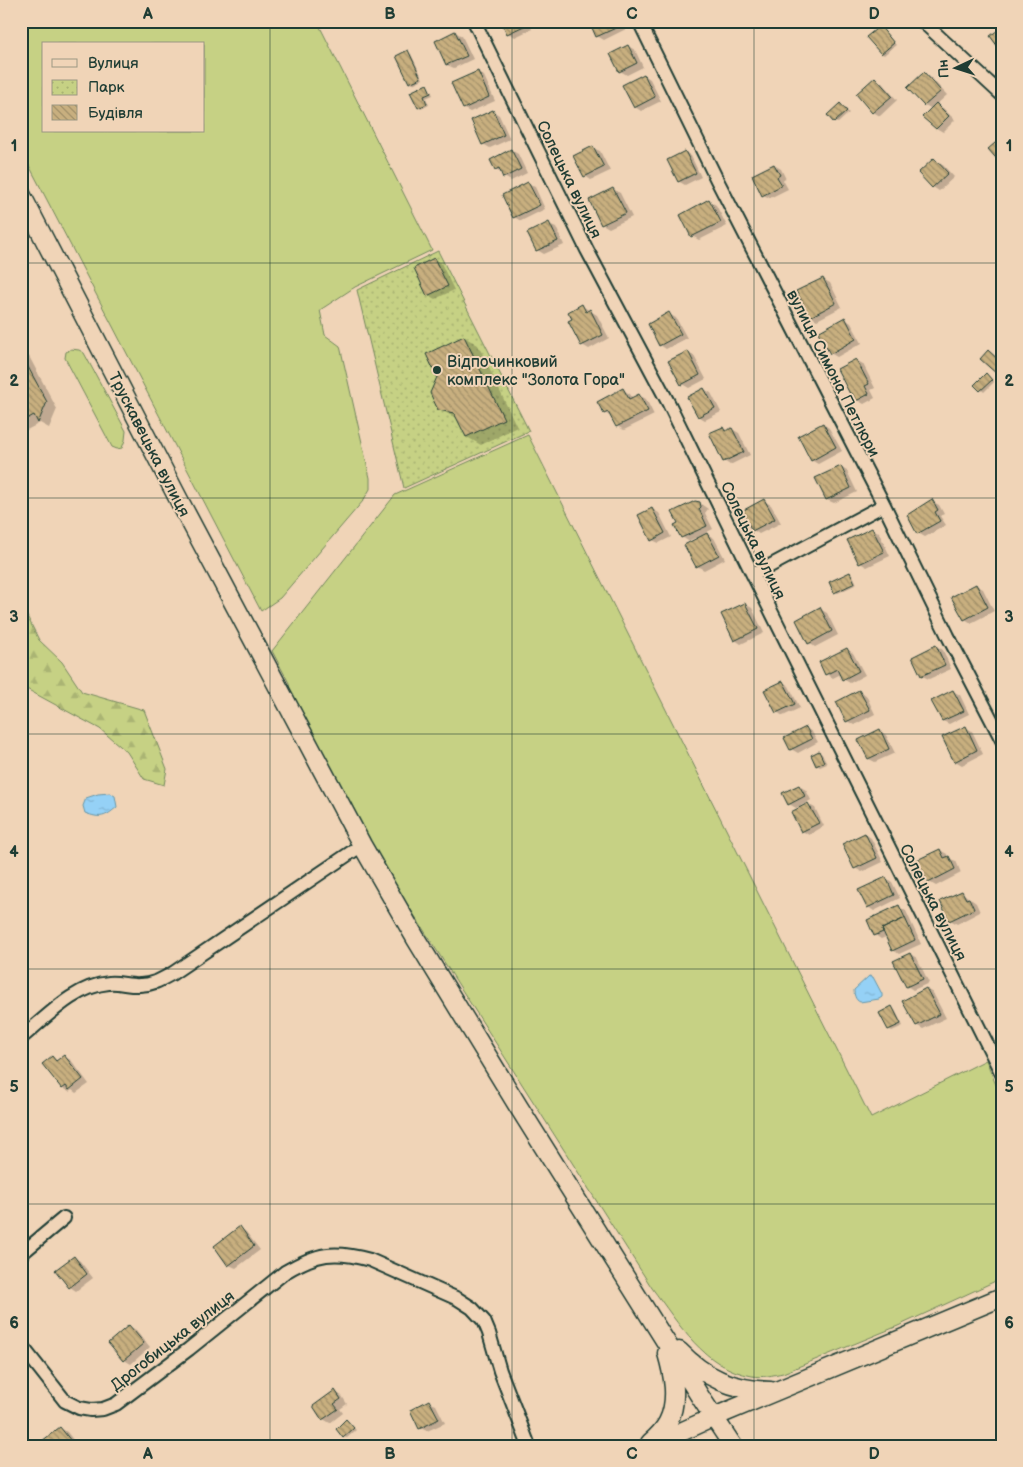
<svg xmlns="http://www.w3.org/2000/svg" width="1023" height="1467" viewBox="0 0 1023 1467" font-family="'Balsamiq Sans',sans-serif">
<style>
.grass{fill:#c6d184;stroke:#72875c;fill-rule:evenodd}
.forest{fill:url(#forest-firs);stroke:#72875c}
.park{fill:url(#park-dots);stroke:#72875c}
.water{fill:url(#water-ripples);stroke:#6696a8}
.shadow{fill:#0003}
.building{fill:url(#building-back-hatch);stroke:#1f3d34}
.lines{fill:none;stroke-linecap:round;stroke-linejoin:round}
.minor-casing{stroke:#1f3d34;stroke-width:16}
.secondary-casing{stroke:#1f3d34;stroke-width:21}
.minor{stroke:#f0d4b7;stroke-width:12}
.secondary{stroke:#f0d4b7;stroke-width:18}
.grid{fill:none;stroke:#1f3d34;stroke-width:1;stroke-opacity:0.55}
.poi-dot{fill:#1f3d34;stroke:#f0d4b7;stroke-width:2}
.labels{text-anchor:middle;stroke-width:4;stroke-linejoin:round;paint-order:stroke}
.street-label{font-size:16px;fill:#1f3d34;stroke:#f0d4b7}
.poi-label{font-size:16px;fill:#1f3d34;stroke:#f0d4b7;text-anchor:start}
.neatline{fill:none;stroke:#1f3d34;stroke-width:2}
.grid-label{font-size:16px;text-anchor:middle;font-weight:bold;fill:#1f3d34}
</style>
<defs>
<pattern id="forest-firs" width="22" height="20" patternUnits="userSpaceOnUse" patternTransform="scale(1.25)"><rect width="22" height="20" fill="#c6d184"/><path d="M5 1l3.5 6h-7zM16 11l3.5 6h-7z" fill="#aab473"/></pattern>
<pattern id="park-dots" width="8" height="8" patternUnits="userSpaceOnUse" patternTransform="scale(1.25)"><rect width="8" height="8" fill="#c6d184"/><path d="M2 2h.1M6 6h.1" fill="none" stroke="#aab473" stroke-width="1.8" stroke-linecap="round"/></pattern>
<pattern id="water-ripples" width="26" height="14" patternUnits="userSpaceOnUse" patternTransform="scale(1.25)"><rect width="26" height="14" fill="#95d1f6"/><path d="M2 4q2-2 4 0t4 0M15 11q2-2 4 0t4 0" fill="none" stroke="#80b4d4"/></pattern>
<pattern id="building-back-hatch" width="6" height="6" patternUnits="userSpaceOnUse" patternTransform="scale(1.25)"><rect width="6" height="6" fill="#c8af7f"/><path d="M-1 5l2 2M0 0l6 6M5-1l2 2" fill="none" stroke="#a29069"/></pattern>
</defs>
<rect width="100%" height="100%" fill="#f0d4b7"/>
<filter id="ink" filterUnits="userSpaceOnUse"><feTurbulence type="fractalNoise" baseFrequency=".02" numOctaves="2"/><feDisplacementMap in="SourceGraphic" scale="10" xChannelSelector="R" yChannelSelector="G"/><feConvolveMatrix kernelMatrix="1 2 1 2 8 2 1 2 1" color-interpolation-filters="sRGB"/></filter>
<g filter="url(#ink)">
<path class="grass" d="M21 21H317L432 250 355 287 320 310 325 335 340 346 370 478V489L363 501 280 598 261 611 21 150ZM44 44H204V131H44Z
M71 349 79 350 84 353 126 431 125 440 122 448 117 449 112 447 65 358 66 352Z
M528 435 871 1118 986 1060 1002 1100V1278L898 1326 783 1373C773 1375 762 1378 752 1376 704 1368 679 1324 652 1288L388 874 290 695 289 683 272 651 395 495Z"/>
<path class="forest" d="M21 608H23L39 640 62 662 82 692 144 710 167 769 164 785 144 779 127 752 100 729 21 686Z"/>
<path class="park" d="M438 251 529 431 404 488 357 290Z"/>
<path class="water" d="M110 793 115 796 117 807C105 817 101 819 85 813L83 806 86 798 98 794Z
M869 976 873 977 882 994V997L879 999 860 1002C855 1000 854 994 854 990Z"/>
<path class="shadow" d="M502 21H528L532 29 515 37 508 33Z
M590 21H622L626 29 604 40 597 36Z
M820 21H838L829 28Z
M880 27 896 45 884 55 881 53Z
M455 32 462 36 473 59 454 68 447 65 436 41Z
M628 46 635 50 643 67 627 75 620 71Z
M408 52 411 54 423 79 413 84 410 82Z
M478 72 484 76 495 101 470 112 464 109Z
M925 74 931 78 947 95 936 105 943 108 955 120 943 132 936 128 932 109 925 105 909 89Z
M644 75 650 79 661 101 641 111 635 107Z
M875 79 882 83 897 100 880 116 873 112Z
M427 85 429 87 433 95 426 98 429 105 421 109 418 107Z
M840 104 849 113 838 123 835 122Z
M493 111 499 115 510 139 490 148 483 144Z
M593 148 600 151 610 171 591 180 585 176Z
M511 150 518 154 527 173 511 181 504 177 502 173 496 169 492 160Z
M685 152 691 156 701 177 685 185 678 181Z
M934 160 941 163 954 177 939 191 933 187Z
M774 165 781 169 786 179 783 180 788 189 770 198 763 195Z
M528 184 535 187 545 209 521 221 514 217Z
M613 189 620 193 632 217 609 228 602 224 591 200Z
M709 201 716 205 727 226 699 240 692 236Z
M549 224 556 227 564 245 544 254 537 250 529 233Z
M434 259 441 263 454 290 435 299 428 295Z
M823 279 830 283 842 307 817 320 810 316Z
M582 306 597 315 609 338 589 349 582 345 570 321 573 319Z
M669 314 676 318 687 338 666 349 660 345Z
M845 319 851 323 862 343 837 357 830 353Z
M464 337 478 345 517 427 481 445 467 437 458 418 454 417 439 409Z
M21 344 23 345 57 409 49 428 40 423 21 433V399L26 397 21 389Z
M688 352 694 356 706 379 689 388 682 384Z
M856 360 863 364 875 388 871 390 875 398 864 404 857 400 855 395 851 393Z
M989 376 994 382 984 392 976 385Z
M704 389 711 393 721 412 705 420 698 416Z
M623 390 630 394 633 399 639 395 646 399 654 415 624 430 617 426 611 417 605 413Z
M823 424 829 428 842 451 818 464 811 460Z
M723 428 728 431 732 429 739 433 750 455 730 465 724 461Z
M840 467 847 471 857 492 834 503 827 500 817 479Z
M764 501 771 505 781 523 759 534 753 530Z
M932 501 939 505 944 514 940 516 946 525 925 537 918 533Z
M698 502 708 509 705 513 713 529 705 533 714 538 725 559 704 570 697 566 686 545 696 540 695 538 688 541 682 537Z
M652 509 659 513 671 537 659 543 652 540Z
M872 529 879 533 890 556 867 567 860 563Z
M850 573 853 575 857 584 838 593 835 592Z
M976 585 983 589 994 611 971 623 965 619Z
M745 604 752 608 764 633 741 644 735 640Z
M820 609 827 613 838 635 815 647 809 643Z
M936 646 943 650 951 669 929 679 922 676 914 657Z
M847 649 853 653 865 675 850 683 843 679 841 674 833 678 826 674Z
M783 682 789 686 800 708 783 716 777 712Z
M859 691 866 695 875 714 854 725 847 721Z
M953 691 960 695 969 714 949 724 943 721Z
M965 727 972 731 983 754 962 765 955 761Z
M806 728 812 732 818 742 798 753 791 749Z
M880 731 886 735 895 753 875 762 869 759Z
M819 753 822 754 827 764 820 767 817 765Z
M799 786 806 790 811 800 806 803 815 808 824 826 809 835 802 831 805 806 804 804 796 808 789 804Z
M865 834 871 838 883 862 862 872 855 868Z
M940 850 947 854 948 858 956 861 961 873 936 886 929 882Z
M886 878 892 882 900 898 874 911 868 907Z
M961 892 976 903 980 912 957 924 950 920Z
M899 907 906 911 921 944 899 954 893 950 886 937 881 939 875 935Z
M910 954 917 958 929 983 913 990 907 986Z
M926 989 933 993 946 1018 923 1029 916 1025Z
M892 1008 895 1010 903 1026 892 1031 889 1029 881 1013Z
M64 1057 71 1060 89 1084 76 1093 72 1090 69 1092 62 1088 52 1058 58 1061Z
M240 1228 246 1232 260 1250 236 1268 229 1265Z
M74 1257 80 1261 93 1278 76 1291 70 1287Z
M129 1326 136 1330 150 1347 131 1364 124 1360Z
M335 1392 342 1396 347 1404 340 1409 343 1413 330 1423 323 1419Z
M429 1402 436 1405 445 1423 427 1431 420 1428Z
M347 1421 356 1430 347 1438 344 1437Z
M60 1428 67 1432 78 1446H47Z"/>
<path class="building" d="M501 21H524L526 25 507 34Z
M589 21H618L620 26 596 37Z
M880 26 894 43 881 54 866 37Z
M1002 27V51H1001L990 36Z
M455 31 467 56 446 65 435 41Z
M628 45 637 63 619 72 610 54Z
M408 50 421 78 409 83 396 56Z
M478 71 489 97 463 109 451 83Z
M924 72 941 91 924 106 907 88Z
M644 74 655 97 634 108 622 85Z
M875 77 892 96 872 113 856 94Z
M427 84 431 93 424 96 427 104 418 108 410 92Z
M840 103 847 111 834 123 827 115Z
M936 103 949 116 936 129 922 117Z
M493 110 504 135 482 145 471 120Z
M1002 137V165L988 149Z
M593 146 604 167 584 177 573 156Z
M511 149 521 169 503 178 499 168 495 170 490 160Z
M685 151 696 173 678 182 667 160Z
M934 158 948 173 932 188 918 173Z
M774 164 780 175 777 177 782 185 762 196 752 175Z
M528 182 540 205 513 218 502 195Z
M613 188 626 213 601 225 589 200Z
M709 199 721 222 691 237 680 215Z
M549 222 558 241 536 251 527 233Z
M434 258 448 286 427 296 414 268Z
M823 278 836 303 810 317 796 291Z
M582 304 586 312 590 309 603 335 581 346 568 321 572 319 568 312Z
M669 312 681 334 659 346 648 324Z
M845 317 856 339 830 354 818 332Z
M464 336 504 419 466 437 454 413 438 410 430 393 437 377 426 354Z
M988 350 1002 363V370L998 375 980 359Z
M688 351 700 375 681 385 668 361Z
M21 354 47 402 38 423 34 415 21 422V398L24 396 21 391Z
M856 359 869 384 865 386 869 394 856 401 852 393 850 394 837 369Z
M986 373 992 380 980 391 974 385Z
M623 388 629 399 639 394 648 411 616 427 608 412 604 414 597 402Z
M704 388 715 408 698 417 687 397Z
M823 423 836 447 811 461 798 436Z
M723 427 725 431 732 428 744 452 723 462 709 433Z
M841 466 851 488 826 500 815 478Z
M764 499 775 519 752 531 742 511Z
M932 499 938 510 935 512 940 521 917 534 907 515Z
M695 501 700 502 701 507 699 509 707 526 681 538 674 525 678 523 672 512Z
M652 508 665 533 651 541 638 515Z
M872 528 884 552 859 564 847 540Z
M707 533 719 555 696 567 684 545Z
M850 572 855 583 834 593 829 582Z
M976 584 988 607 964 620 951 597Z
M745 603 758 629 734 641 721 614Z
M820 607 832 631 808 644 796 620Z
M936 645 945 665 921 676 912 657Z
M847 648 859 671 842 680 837 669 825 675 819 662Z
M783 681 795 704 776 713 764 690Z
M859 690 870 710 846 722 836 702Z
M953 690 964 711 942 721 931 701Z
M966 726 977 750 954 762 942 737Z
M806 727 812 739 790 750 784 738Z
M880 729 889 749 868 759 858 740Z
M819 751 824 762 816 766 811 755Z
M799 785 805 796 788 805 782 793Z
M808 803 819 823 801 832 791 812Z
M865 833 877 858 854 869 842 844Z
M940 849 944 858 949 856 955 869 928 883 917 860Z
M886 877 894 895 867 908 858 890Z
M962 891 966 899 969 898 974 909 949 921 940 901Z
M899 905 905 918 882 929 883 932 874 936 867 920Z
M905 918 915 940 892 951 882 929Z
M910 953 923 979 906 987 893 961Z
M926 988 940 1014 916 1026 902 1001Z
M892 1006 901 1024 888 1030 879 1013Z
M64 1055 83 1079 69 1090 66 1086 62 1089 42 1064 52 1056 56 1061Z
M240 1226 254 1246 228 1266 214 1246Z
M74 1256 87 1274 69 1288 55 1270Z
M129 1325 144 1343 123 1361 108 1343Z
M335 1390 341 1399 334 1404 338 1409 322 1420 313 1406Z
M429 1400 439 1419 419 1429 410 1410Z
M346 1419 354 1428 343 1438 336 1429Z
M60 1427 75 1446H46L42 1441Z"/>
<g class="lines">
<defs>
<path id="minor" d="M474 21 587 250 669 404 753 575 1002 1074
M639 21 717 180 884 505 948 636 1002 740
M922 21 1002 95
M753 575 884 505
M21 1038C47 1017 74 986 109 983 119 982 130 986 140 985 153 985 162 979 173 973L362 845
M21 1254 64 1218
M21 1345 65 1401 79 1408 91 1410 103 1409 116 1404 189 1349 285 1272C317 1253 334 1250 370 1260L458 1299 472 1308 484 1321 489 1333 500 1371 529 1446"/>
<path id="secondary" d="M21 194 181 504 362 845 416 939 518 1106 701 1398 733 1446
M679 1351C705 1378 733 1390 771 1391
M650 1443C657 1437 664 1430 668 1422 679 1400 673 1374 667 1353
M650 1446 714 1417 1002 1297"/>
</defs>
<use href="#minor" class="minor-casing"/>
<use href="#secondary" class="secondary-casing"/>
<use href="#minor" class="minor"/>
<use href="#secondary" class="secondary"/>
</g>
</g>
<path class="grid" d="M270 21V1446M512 21V1446M754 21V1446M21 263H1002M21 498H1002M21 734H1002M21 969H1002M21 1204H1002"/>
<circle class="poi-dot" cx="437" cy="370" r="5"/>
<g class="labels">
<g class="street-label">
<text transform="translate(570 179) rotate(64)" y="6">Солецька вулиця</text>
<text transform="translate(834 373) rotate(63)" y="6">вулиця Симона Петлюри</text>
<text transform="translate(150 444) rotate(63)" y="6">Трускавецька вулиця</text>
<text transform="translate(754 540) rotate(64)" y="6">Солецька вулиця</text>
<text transform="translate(934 902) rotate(63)" y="6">Солецька вулиця</text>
<text transform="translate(172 1340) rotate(-38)" y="6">Дрогобицька вулиця</text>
</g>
<g class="poi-label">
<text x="447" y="367">Відпочинковий<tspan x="447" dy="18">комплекс "Золота Гора"</tspan></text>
</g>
</g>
<rect width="1023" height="1467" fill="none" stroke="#f0d4b7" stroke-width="55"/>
<rect x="42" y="42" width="162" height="90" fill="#f0d4b7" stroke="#9c9883"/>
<rect x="52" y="59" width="25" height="8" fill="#f0d4b7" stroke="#9c9883"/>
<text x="88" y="68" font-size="15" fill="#1f3d34">Вулиця</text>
<rect x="52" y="80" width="25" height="15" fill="url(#park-dots)" stroke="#9c9883"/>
<text x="88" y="92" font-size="15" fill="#1f3d34">Парк</text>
<rect x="52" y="105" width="25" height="15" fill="url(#building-back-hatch)" stroke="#9c9883"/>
<text x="88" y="118" font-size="15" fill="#1f3d34">Будівля</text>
<g transform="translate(956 68) rotate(266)" stroke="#f0d4b7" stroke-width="4" paint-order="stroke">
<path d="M0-4L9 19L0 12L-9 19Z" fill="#1f3d34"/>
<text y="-8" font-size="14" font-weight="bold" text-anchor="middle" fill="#1f3d34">Пн</text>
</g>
<rect x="28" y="28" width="968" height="1412" class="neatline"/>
<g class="grid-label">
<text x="148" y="19">A</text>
<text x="390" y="19">B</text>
<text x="632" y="19">C</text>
<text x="874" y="19">D</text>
<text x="14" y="151">1</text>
<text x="1009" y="151">1</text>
<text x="14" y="386">2</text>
<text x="1009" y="386">2</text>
<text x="14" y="622">3</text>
<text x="1009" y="622">3</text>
<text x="14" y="857">4</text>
<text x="1009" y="857">4</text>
<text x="14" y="1092">5</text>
<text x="1009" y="1092">5</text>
<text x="14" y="1328">6</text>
<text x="1009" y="1328">6</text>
<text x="148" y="1459">A</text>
<text x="390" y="1459">B</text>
<text x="632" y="1459">C</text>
<text x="874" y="1459">D</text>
</g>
</svg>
